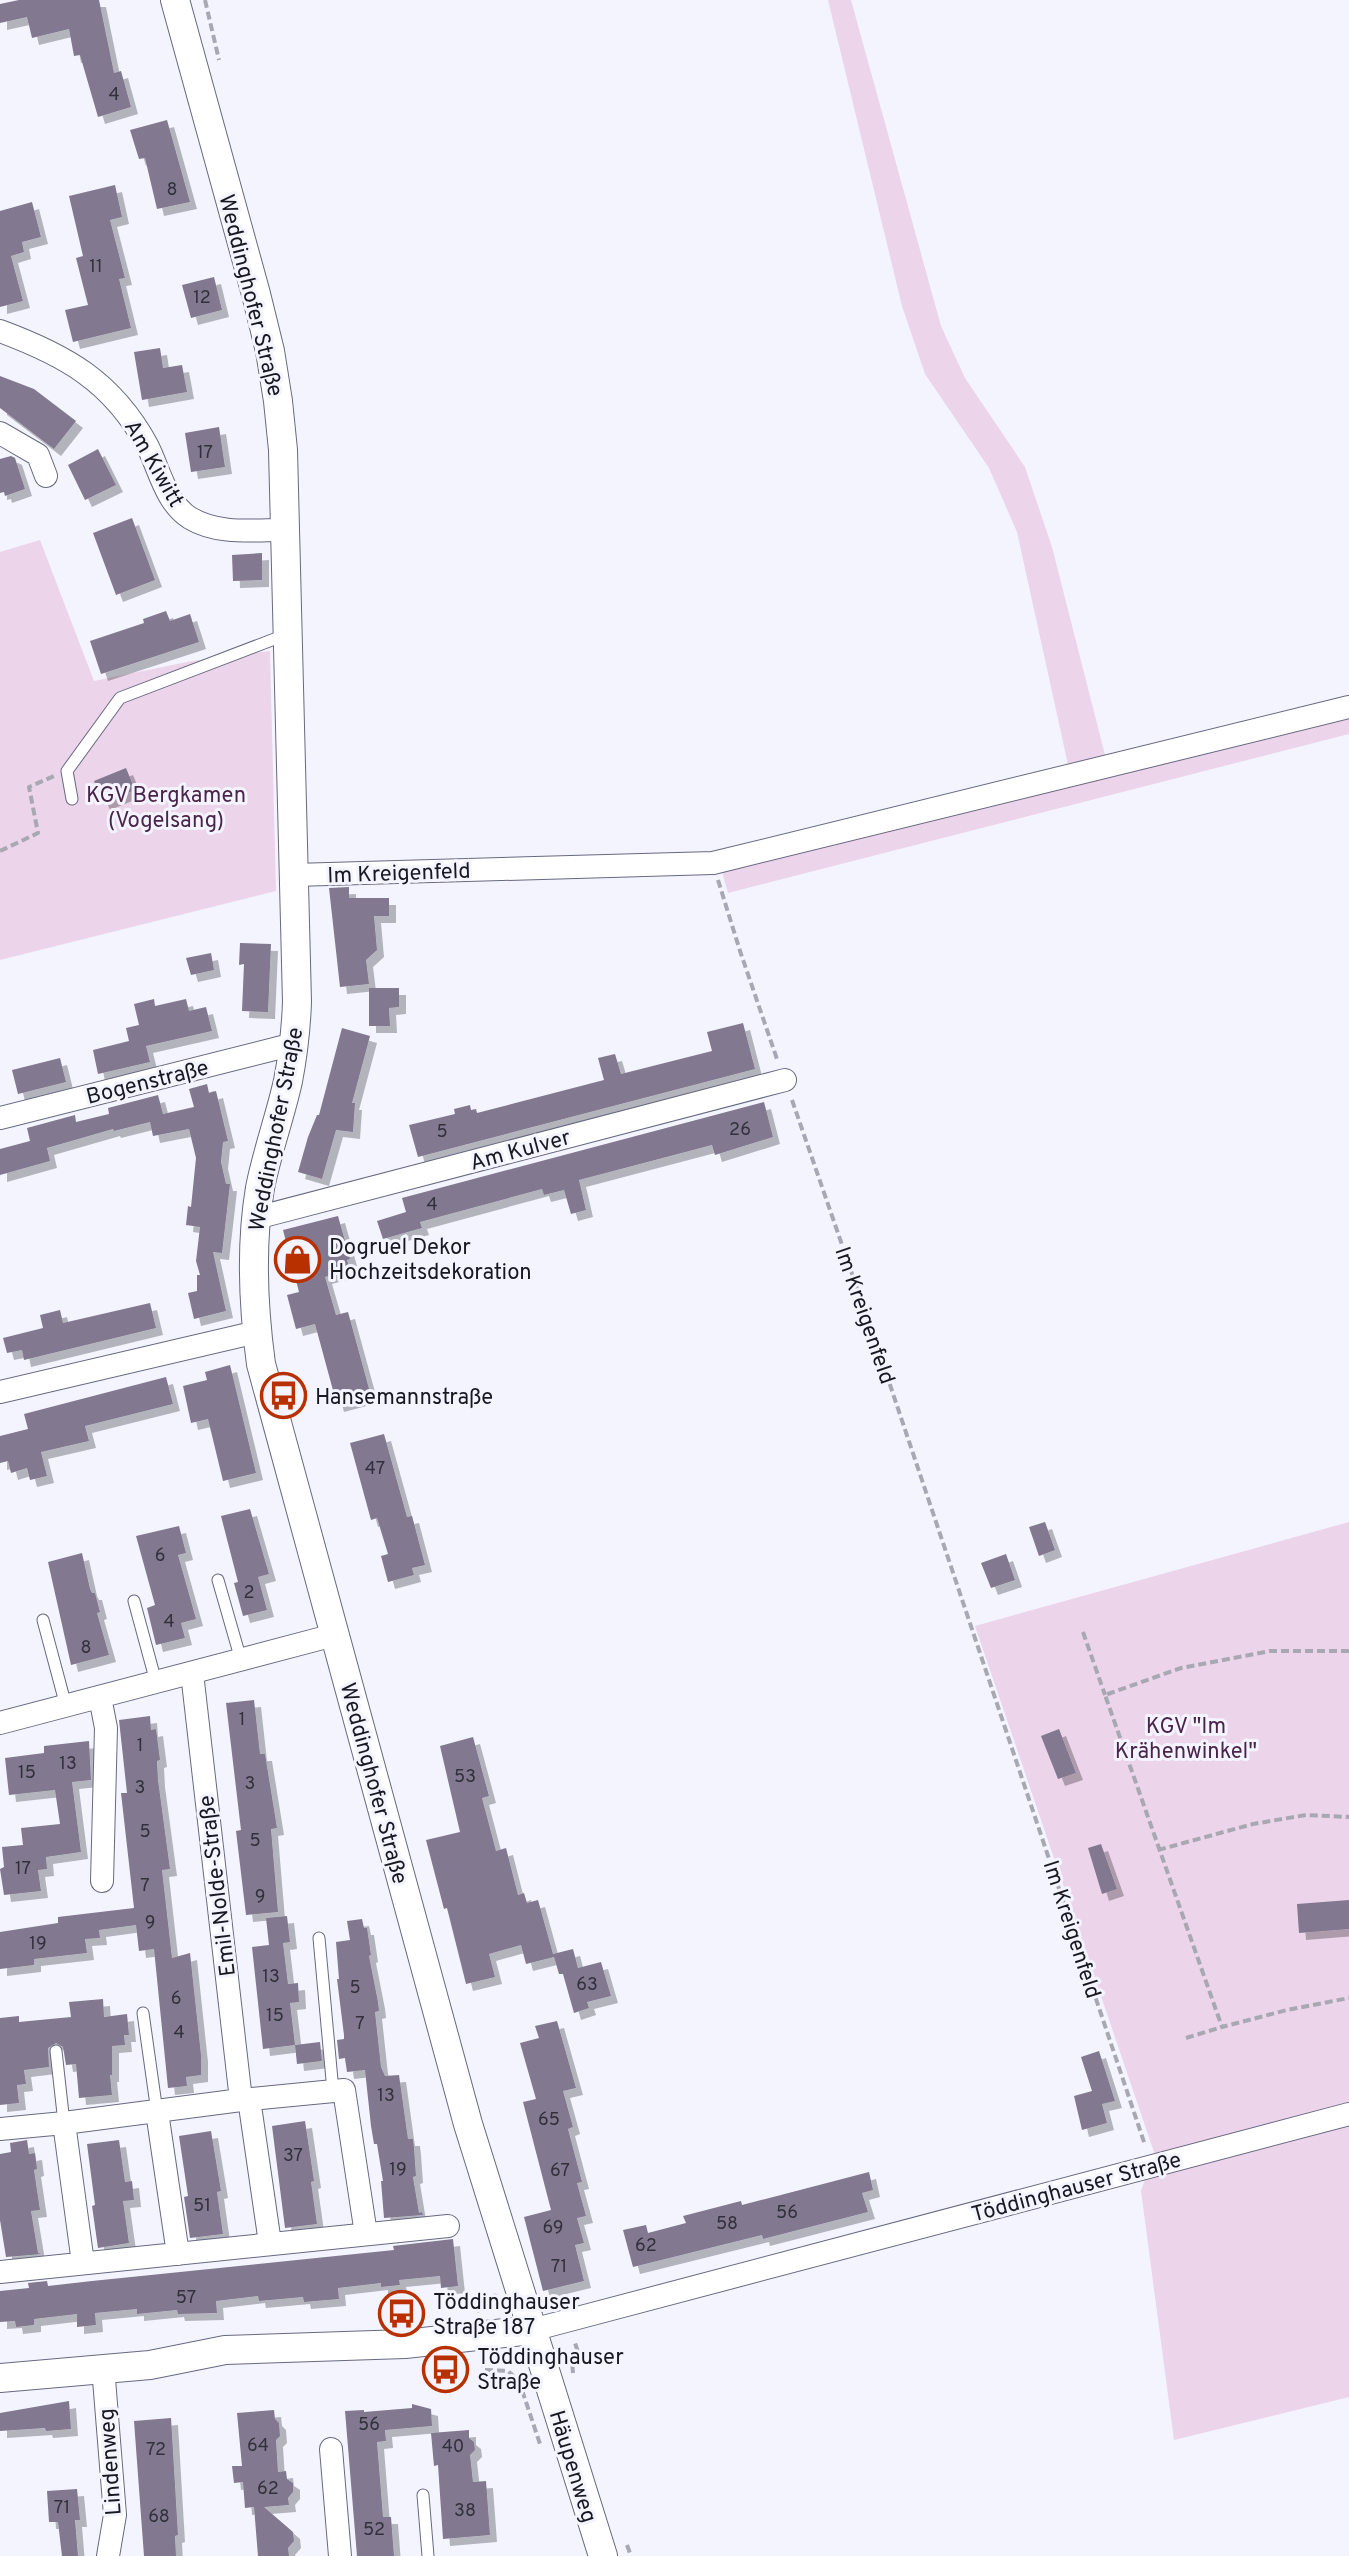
<svg xmlns="http://www.w3.org/2000/svg" width="1349" height="2556" viewBox="0 0 1349 2556" font-family="Overpass,sans-serif">
<style>
.green{fill:#ecd4eb}
.building{fill:#82788f;filter:url(#shadow)}
.lines{fill:none;stroke-linecap:round;stroke-linejoin:round}
.service-casing{stroke:#676980;stroke-width:13}
.minor-casing{stroke:#676980;stroke-width:24}
.tertiary-casing{stroke:#676980;stroke-width:30}
.path{stroke:#a8a8b3;stroke-width:4;stroke-dasharray:8 4;stroke-linecap:butt}
.service{stroke:#fff;stroke-width:11}
.minor{stroke:#fff;stroke-width:22}
.tertiary{stroke:#fff;stroke-width:28}
.labels{text-anchor:middle;stroke-width:6;stroke-linejoin:round;paint-order:stroke}
.number-label{font-size:18px;fill:#32303c}
.street-label{font-size:22px;fill:#181821;stroke:#f3f4ff}
.park-label{font-size:22px;fill:#4b244b;stroke:#f3f4ff}
.poi-label{font-size:22px;fill:#181821;stroke:#f3f4ff;text-anchor:start}
</style>
<defs>
<filter id="shadow"><feDropShadow dx="7" dy="7" stdDeviation="0" flood-color="#0004"/></filter>
</defs>
<rect width="100%" height="100%" fill="#f3f4ff"/>
<path class="green" d="M828 0H851L941 326 965 378 1025 467 1052 547 1105 755 1069 769 1017 532 989 468 925 374 902 306Z
M40 540 94 681 192 661 270 651 276 891 0 960V552Z
M1349 713V734L728 893 721 868Z
M1349 1522V2397L1174 2440 1141 2191 1154 2152 975 1626Z"/>
<path class="building" d="M19 0H99L114 73 121 71 131 107 98 117 80 55 74 56 69 29 32 38 27 17 0 23V4Z
M167 120 190 202 157 209 145 158 139 159 130 130Z
M115 185 122 217 110 220 125 278 119 279 131 328 73 342 65 310 88 305 76 258 83 256 69 196Z
M32 202 41 237 22 242 24 252 11 256 23 301 0 307V211Z
M214 277 222 310 191 318 182 285Z
M160 348 163 368 182 365 187 392 142 400 134 352Z
M0 376 34 389 76 421 54 449 0 408Z
M219 427 225 467 191 472 185 433Z
M98 449 116 485 85 500 68 465Z
M11 456 15 458 25 489 5 496 4 492 0 493V459Z
M132 518 155 580 116 595 93 533Z
M262 553V580L233 581 232 555Z
M166 611 170 621 190 614 199 642 101 674 90 641 144 623 143 619Z
M126 768 135 790 103 803 94 781Z
M349 887V898H389V916H374L377 950 366 960 369 984 340 987 329 888Z
M240 943 271 944 268 1012 242 1011 244 964 239 965Z
M211 953 214 970 191 975 186 958Z
M369 988H399V1007L389 1008 390 1026H369Z
M154 999 155 1006 186 999 189 1011 206 1007 212 1031 146 1046 150 1062 98 1074 93 1050 129 1041 126 1028 139 1025 134 1004Z
M743 1023 755 1069 418 1157 409 1125 455 1114 454 1109 470 1105 471 1110 476 1109 477 1113 604 1080 598 1058 615 1054 621 1074 712 1051 707 1032Z
M342 1028 370 1036 352 1103H355L353 1132 336 1130 322 1179 298 1172 308 1137 317 1115H319Z
M60 1058 66 1082 18 1094 12 1070Z
M207 1084 209 1093 216 1091 228 1141 223 1142 221 1162 226 1184H230L222 1253 213 1252 226 1311 194 1319 188 1293 197 1291V1275H200L196 1261 200 1227 186 1225 188 1206 191 1207 196 1158 189 1129 153 1136 150 1122 114 1131 113 1129 47 1148 50 1161 0 1175V1149L30 1141 27 1128 75 1115 76 1122 109 1114 108 1108 158 1095 163 1114 194 1107 189 1089Z
M764 1102 773 1137 715 1155 712 1145 579 1180 586 1210 571 1214 564 1190 544 1195 542 1189 420 1222 422 1228 383 1239 377 1221 406 1212 402 1198Z
M338 1216 350 1259 347 1260 350 1270 325 1277 336 1315 348 1312 371 1396 337 1405 315 1324 296 1329 287 1295 299 1292 283 1230Z
M150 1303 156 1328 24 1360 22 1350 7 1353 3 1338 43 1328 40 1315 60 1310 63 1323Z
M230 1365 256 1473 223 1481 208 1419 191 1423 183 1386 207 1380 205 1372Z
M166 1377 173 1404 85 1426 89 1441 41 1452 47 1476 30 1480 27 1468 11 1473 8 1461 0 1463V1436L28 1429 24 1414Z
M384 1434 407 1517 412 1516 425 1565 412 1568 414 1575 388 1582 381 1556 388 1554 377 1518 371 1520 350 1443Z
M250 1509 269 1574 258 1577 267 1610 243 1616 234 1583 238 1582 221 1516Z
M1045 1522 1055 1550 1039 1556 1029 1527Z
M179 1526 186 1553 178 1555 196 1619 181 1623 185 1638 156 1645 147 1608 155 1605 136 1536Z
M82 1553 90 1589 92 1593H95L100 1612 97 1613 109 1655 71 1665 48 1562Z
M1006 1554 1015 1580 991 1588 981 1563Z
M254 1700 260 1754H265L277 1828 271 1829 278 1912 246 1915 236 1831 241 1830 226 1703Z
M150 1716 151 1730 156 1729 160 1760 157 1761 158 1780 170 1869 162 1870 172 1958 190 1953 201 2055V2075L186 2077 187 2086 168 2088 154 1949 139 1951 136 1925 99 1930 100 1938 85 1939 87 1953 34 1959V1965L0 1969V1932L58 1923V1917L134 1908 121 1793H127L119 1720Z
M1059 1729 1076 1773 1058 1779 1041 1736Z
M473 1737 489 1796 482 1798 496 1851 506 1848 518 1895 524 1893 527 1903 538 1900 553 1954 573 1949 578 1968 601 1962 611 1996 587 2002 589 2008 574 2013 563 1974H559L554 1957 526 1964 521 1945 489 1954 495 1977 466 1984 447 1908 444 1909 426 1840 460 1832 440 1746Z
M89 1741 91 1780 72 1782 81 1852 46 1857 47 1869 38 1870 41 1891 4 1895 0 1869 4 1867 2 1847 23 1845 21 1828 60 1824 55 1790 9 1795 5 1758 44 1753V1746Z
M1101 1844 1117 1889 1102 1894 1088 1848Z
M1349 1900V1929L1299 1933 1297 1904Z
M287 1916 290 1942 283 1943 288 1984 298 1983 299 2002 290 2003 295 2045 263 2049 252 1947 269 1945 266 1918Z
M362 1919 364 1928H367L371 1955 369 1956 378 2002 379 2011 375 2012 381 2067 385 2076 399 2075 408 2139H413L414 2148 416 2176 413 2177 419 2213 422 2212 423 2215 384 2218 381 2181H383L377 2144H374L371 2126 365 2070 347 2072 345 2058 339 2059 337 2040 344 2039V2035L337 1979H339L336 1942 350 1940 347 1921Z
M103 1999 104 2017 127 2014 129 2035H124L125 2045 112 2046V2075H110L112 2095 79 2098 76 2064 66 2065 63 2047 56 2043 48 2048 49 2067 24 2070 26 2084 17 2085 19 2103 0 2105V2018L19 2016V2022L71 2017 69 2002Z
M557 2021 576 2088 563 2091 573 2127 568 2129 582 2182 577 2183 586 2216 577 2218 584 2243 575 2245 584 2281 543 2291 524 2217 551 2210 523 2102 536 2099 520 2043 539 2038 535 2026Z
M320 2042 322 2061 297 2064 295 2045Z
M1099 2051 1115 2101 1102 2104 1107 2123 1082 2130 1074 2096 1092 2091 1081 2057Z
M305 2121 314 2181 311 2182 317 2224 285 2228 272 2126Z
M211 2131 221 2191 217 2192 223 2234 190 2238 184 2197 188 2196 179 2136Z
M27 2140 29 2154 35 2153 37 2169 34 2170 40 2210 31 2211 38 2253 42 2254 6 2257 0 2220V2154L11 2152 10 2143Z
M119 2140 125 2182 132 2181 134 2200 123 2201 129 2243 98 2248 92 2206 95 2205 87 2144Z
M869 2172 873 2190 862 2193 868 2212 763 2239 762 2235 633 2267 623 2230 646 2225 648 2233 686 2223 683 2216 741 2201 742 2205Z
M453 2239 458 2286 441 2288 440 2276 399 2280 400 2285 381 2287V2283L338 2288 339 2299 304 2302 303 2297 259 2301 258 2296 216 2301 217 2313 178 2314 177 2310 137 2314V2309L95 2313 96 2325 77 2327V2314L34 2319V2325L16 2327 15 2321 0 2322V2291L29 2288 28 2283 47 2281 48 2286 92 2281 394 2250 393 2246Z
M69 2401 71 2429 46 2431 45 2428 0 2431V2413Z
M412 2404 431 2409 432 2426 385 2430 386 2441 377 2442 383 2517H391L394 2556H357L345 2411 364 2410V2412L412 2408Z
M274 2410 275 2419 279 2423 280 2436 276 2440 278 2472 286 2471 287 2479 293 2483V2492L288 2498 289 2505 264 2507 293 2532 294 2541 288 2548 289 2556H258L254 2507 245 2508 243 2482 234 2483 232 2466H242L237 2413Z
M171 2418 178 2535 175 2536 176 2556H144L134 2421Z
M469 2430V2438L474 2442 475 2450 470 2455 473 2482 486 2481 490 2535 443 2539 438 2465 434 2466 431 2433Z
M77 2489 80 2520H75L78 2556H62L58 2522H49L47 2491Z"/>
<g class="lines">
<defs>
<path id="service" d="M72 799 67 771 120 698 285 635
M218 1580 241 1660
M134 1601 156 1682
M43 1620 66 1706
M319 1938 333 2091
M143 2013 157 2112
M56 2051 64 2123
M423 2495 428 2556"/>
<path id="minor" d="M0 331C65 355 112 381 147 445 159 468 165 502 190 518 218 535 254 530 286 530
M0 433 38 455 46 476
M294 875 713 863 1349 707
M0 1118 294 1044
M256 1218 785 1080
M0 1392 257 1332
M192 1673 241 2100
M100 1697 106 1728 102 1881
M0 1723 334 1635
M249 2099 270 2243
M157 2112 178 2254
M64 2123 83 2263
M0 2129 64 2123 241 2100 344 2090 366 2234
M0 2272 448 2226
M532 2330 1349 2114
M103 2367 115 2515 108 2556
M331 2449 340 2556"/>
<path id="tertiary" d="M175 0 256 294 270 351 278 401 283 450 297 1002C296 1029 293 1055 288 1081 280 1117 267 1152 260 1188 250 1247 253 1305 261 1364L468 2124 603 2556
M0 2378 150 2365 225 2350 405 2344 532 2330"/>
</defs>
<use href="#service" class="service-casing"/>
<use href="#minor" class="minor-casing"/>
<use href="#tertiary" class="tertiary-casing"/>
<path class="path" d="M205 0 219 60
M0 851 38 833 29 787 54 776
M718 880 740 951 778 1062
M792 1100 879 1352 1145 2145
M1083 1632 1105 1695
M1349 1651H1270L1181 1668 1105 1695 1222 2027 1287 2010 1349 1998
M1158 1850 1253 1824 1306 1815 1349 1817
M1186 2038 1222 2027
M477 2311 493 2303 496 2294
M483 2359 484 2370 508 2371 519 2381 541 2447
M573 2373 572 2360 578 2352 574 2340
M627 2545 631 2556"/>
<use href="#service" class="service"/>
<use href="#minor" class="minor"/>
<use href="#tertiary" class="tertiary"/>
</g>
<defs>
<symbol id="shop-ring" viewBox="-11 -11 22 22"><circle r="9.5" fill="#f3f4ff" stroke="#b93000" stroke-width="1.5"/><path d="M-5-2.5h2.3a2.7 3.5 0 0 1 5.4 0H5L5.5 6h-11ZM-1.5-2.5h3a1.5 2.3 0 0 0-3 0Z" fill="#b93000"/></symbol>
<symbol id="bus-ring" viewBox="-11 -11 22 22"><circle r="9.5" fill="#f3f4ff" stroke="#b93000" stroke-width="1.5"/><path d="M-5-6H5V4H4V6H2V4H-2V6H-4V4H-5ZM-3.5-4V0h7V-4ZM-3.5 1.2v1.5H-2V1.2ZM2 1.2v1.5H3.5V1.2Z" fill="#b93000"/></symbol>
</defs>
<g fill-rule="evenodd">
<use href="#shop-ring" x="272" y="1234" width="51" height="51"/>
<use href="#bus-ring" x="258" y="1370" width="51" height="51"/>
<use href="#bus-ring" x="376" y="2288" width="51" height="51"/>
<use href="#bus-ring" x="420" y="2344" width="51" height="51"/>
</g>
<g class="labels">
<g class="number-label">
<text x="114" y="100">4</text>
<text x="172" y="195">8</text>
<text x="96" y="272">11</text>
<text x="202" y="303">12</text>
<text x="205" y="458">17</text>
<text x="740" y="1135">26</text>
<text x="442" y="1137">5</text>
<text x="432" y="1210">4</text>
<text x="375" y="1474">47</text>
<text x="160" y="1561">6</text>
<text x="249" y="1598">2</text>
<text x="169" y="1627">4</text>
<text x="86" y="1653">8</text>
<text x="242" y="1725">1</text>
<text x="140" y="1751">1</text>
<text x="68" y="1769">13</text>
<text x="27" y="1778">15</text>
<text x="465" y="1782">53</text>
<text x="250" y="1789">3</text>
<text x="140" y="1793">3</text>
<text x="145" y="1837">5</text>
<text x="255" y="1846">5</text>
<text x="23" y="1874">17</text>
<text x="145" y="1891">7</text>
<text x="260" y="1902">9</text>
<text x="150" y="1928">9</text>
<text x="38" y="1949">19</text>
<text x="271" y="1982">13</text>
<text x="587" y="1990">63</text>
<text x="355" y="1993">5</text>
<text x="176" y="2004">6</text>
<text x="275" y="2021">15</text>
<text x="360" y="2029">7</text>
<text x="179" y="2038">4</text>
<text x="386" y="2101">13</text>
<text x="549" y="2125">65</text>
<text x="293" y="2161">37</text>
<text x="398" y="2175">19</text>
<text x="560" y="2176">67</text>
<text x="202" y="2211">51</text>
<text x="787" y="2218">56</text>
<text x="727" y="2229">58</text>
<text x="553" y="2233">69</text>
<text x="646" y="2251">62</text>
<text x="559" y="2272">71</text>
<text x="186" y="2303">57</text>
<text x="369" y="2430">56</text>
<text x="258" y="2451">64</text>
<text x="453" y="2452">40</text>
<text x="156" y="2455">72</text>
<text x="268" y="2494">62</text>
<text x="62" y="2513">71</text>
<text x="465" y="2516">38</text>
<text x="159" y="2522">68</text>
<text x="374" y="2535">52</text>
</g>
<g class="street-label">
<text transform="translate(252 295) rotate(76)" y="8">Weddinghofer Straße</text>
<text transform="translate(155 463) rotate(60)" y="8">Am Kiwitt</text>
<text transform="translate(399 872) rotate(-2)" y="8">Im Kreigenfeld</text>
<text transform="translate(147 1081) rotate(-14)" y="8">Bogenstraße</text>
<text transform="translate(275 1129) rotate(-79)" y="8">Weddinghofer Straße</text>
<text transform="translate(520 1149) rotate(-15)" y="8">Am Kulver</text>
<text transform="translate(866 1315) rotate(71)" y="8">Im Kreigenfeld</text>
<text transform="translate(375 1783) rotate(75)" y="8">Weddinghofer Straße</text>
<text transform="translate(216 1886) rotate(-97)" y="8">Emil-Nolde-Straße</text>
<text transform="translate(1073 1929) rotate(72)" y="8">Im Kreigenfeld</text>
<text transform="translate(1076 2186) rotate(-15)" y="8">Töddinghauser Straße</text>
<text transform="translate(109 2462) rotate(-94)" y="8">Lindenweg</text>
<text transform="translate(574 2466) rotate(73)" y="8">Häupenweg</text>
</g>
<g class="park-label">
<text x="166" y="802">KGV Bergkamen<tspan x="166" dy="25">(Vogelsang)</tspan></text>
<text x="1186" y="1733">KGV "Im<tspan x="1186" dy="25">Krähenwinkel"</tspan></text>
</g>
<g class="poi-label">
<text x="329" y="1254">Dogruel Dekor<tspan x="329" dy="25">Hochzeitsdekoration</tspan></text>
<text x="315" y="1404">Hansemannstraße</text>
<text x="433" y="2309">Töddinghauser<tspan x="433" dy="25">Straße 187</tspan></text>
<text x="477" y="2364">Töddinghauser<tspan x="477" dy="25">Straße</tspan></text>
</g>
</g>
</svg>
